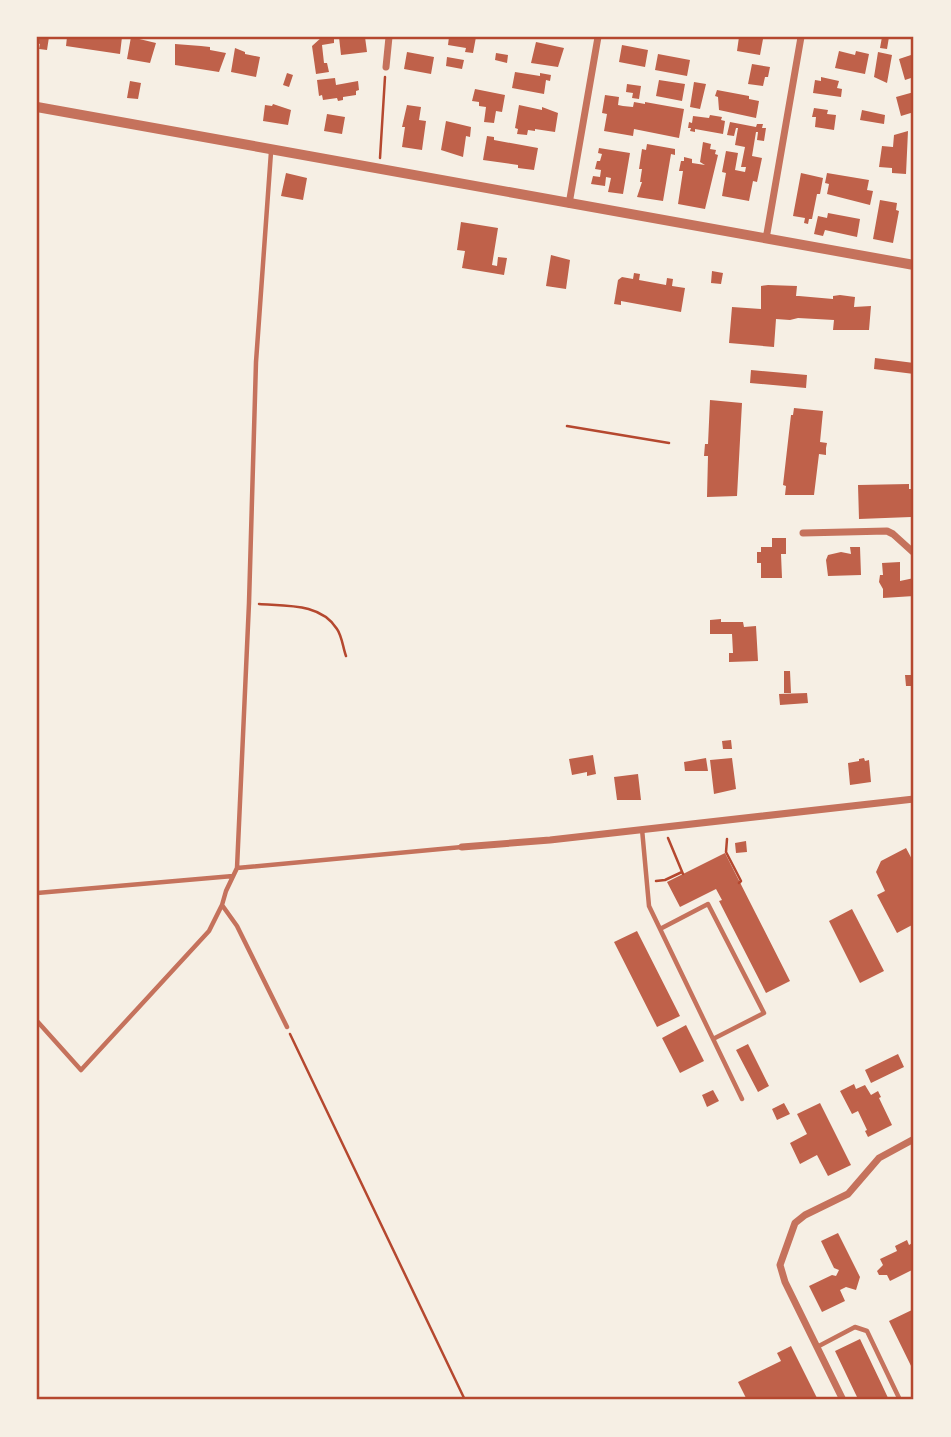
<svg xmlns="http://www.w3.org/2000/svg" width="951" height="1437" viewBox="0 0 951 1437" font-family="Roboto,sans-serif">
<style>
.building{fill:#bf614a}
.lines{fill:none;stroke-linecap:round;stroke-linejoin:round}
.path{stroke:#b5482f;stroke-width:2.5}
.service{stroke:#c5725c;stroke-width:4.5}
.minor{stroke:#c5725c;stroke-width:7}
.tertiary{stroke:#c5725c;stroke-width:10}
.neatline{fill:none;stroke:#b5482f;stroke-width:2.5}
</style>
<rect width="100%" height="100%" fill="#f6efe4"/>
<path class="building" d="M37 37H49L47 50 39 49 40 44 37 43Z
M67 37H122L120 54 66 46Z
M131 37 156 43 150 63 127 59Z
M322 37H334V43L322 45 324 63H327L329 72 316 74 312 46Z
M339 37H365L367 52 341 55Z
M449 37H476L473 53 465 52 466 48 448 45Z
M739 37 763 39 760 55 737 51Z
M882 37H889L887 49 880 48Z
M536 42 564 48 558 67 531 63Z
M175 44 201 46 210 47V50L226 53 219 72 175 65Z
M622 45 648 50 645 67 619 62Z
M235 48 245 52V54L260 57 256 77 231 72Z
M839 51 855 55 856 51 869 54 865 74 835 68Z
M407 52 434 57 431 74 404 69Z
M878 52 892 55 887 83 874 77Z
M496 53 508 55 507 63 495 60Z
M658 54 690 60 687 76 655 70Z
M914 54V77L905 80 899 59Z
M447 57 464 60 462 69 446 66Z
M752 64 770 67 768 77H765L763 86 748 84Z
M515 72 540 76V73L551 75 550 81 546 80 544 94 512 88Z
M287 73 293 75 289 87 283 85Z
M821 77 839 81 837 88 842 89 841 97 813 93 815 80 821 81Z
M335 78 336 85 358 81 359 90 356 91V95L343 97V100L338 101 337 98 323 100 322 95 319 96 317 80Z
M659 80 685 84 682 101 656 96Z
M130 81 141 83 138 99 127 98Z
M694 82 706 84 700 109 690 107Z
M627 84 641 86 639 99 632 98 633 93 626 92Z
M475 89 505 95 502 112 496 111 494 123 484 122 486 107 479 106V102L472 101Z
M717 90 749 96V99L759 101 756 118 719 110 718 97 715 96Z
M914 92V112L901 116 896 97Z
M605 95 619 97 618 105 623 106 633 107 634 102 645 104V102L684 109 679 138 634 129 633 136 604 131 607 114 602 113Z
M273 104 291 110 288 125 263 121 265 105 272 106Z
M407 105 421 107 419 120 426 121 422 150 402 147 405 127H402Z
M519 105 542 110V107L558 113 555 132 535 129V131L528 130 527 135 517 134 518 129 515 128Z
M814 108 828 110 827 114 836 115 834 130 815 127 816 117H812Z
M862 110 885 115 884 124 860 120Z
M327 114 345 117 342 134 324 131Z
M710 115 722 117 721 120 725 121 723 134 695 129V132L690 131 691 128H688L689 122 692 123 693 116 709 118Z
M446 121 471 127 470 137 466 136 463 157 441 150Z
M730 122 756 127 757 124H763L762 128H766L764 141 757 140 758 132H756L752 156 762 158 757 182 753 181 749 201 722 196 726 173 722 172 726 151 738 153 735 170 745 172 746 167H741L745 147 735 145 738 128H736L734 136 727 135Z
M908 131 906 174 892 173V168L879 167 882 146 893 147 894 135Z
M487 136 494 137V140L538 148 534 170 518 168V165L483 160Z
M703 142 711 144 710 149 716 150 715 154 718 155 705 209 678 204 683 171H679L681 161H684V157L692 159V163L705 165 700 162Z
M647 144 675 149V155L671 154 663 201 637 197 642 182H640L642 169H639L642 149 646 150Z
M599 148 630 153 623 194 608 192 611 178 606 177 605 186 591 184 593 176 600 177 601 170 595 169 597 161H600L602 154 598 153Z
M286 173 307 178 303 200 281 196Z
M801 173 823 178 820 194H817L812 219H809L808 224 804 223 805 218 793 216Z
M827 173 869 180 867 190 873 191 870 205 827 194 829 184 825 183Z
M880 200 897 203 896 210 899 211 893 243 873 239Z
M828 213 860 219 857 237 825 230 823 236 814 234 818 216 827 218Z
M461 222 498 228 492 265 497 266 498 257 507 258 504 275 462 268 465 251 457 250Z
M551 255 570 260 566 289 546 286Z
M712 271 723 273 721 284 711 283Z
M634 273 640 274 639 280 666 285 667 278 673 279 672 286 685 288 681 312 621 301V305L614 304 618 280 622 277 633 279Z
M768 285 797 286 796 296H799L833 299V296L840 295 855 297 854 307 871 306 869 330H833L834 320 798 318 790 320 776 319 774 347 729 343 732 307 761 309V286Z
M875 358 914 363V374L874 369Z
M751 370 807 375 806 388 750 383Z
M710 400 742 403 737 496 707 497 708 456H704L705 444H708Z
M794 408 823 411 820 442 827 443 826 448V455L819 454 814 495H785L786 486 783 485 791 415H793Z
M909 484V489H914V513H911V517L859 519 858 485Z
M772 538H786V554H781L782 578H761V563H757V552H761V547H772Z
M850 547H860L861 575 828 576 826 560 828 555 841 552 851 554Z
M900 562V581L914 578V596L883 598V589L879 582 880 575H883L882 563Z
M721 619V622H743L744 627 756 626 758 661 729 662V653H733L732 634H710V620Z
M784 671H790L791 693H784Z
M905 675H914V686H906Z
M807 693 808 703 780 705 779 694Z
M731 740 732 749H723L722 741Z
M593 755 596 774 587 776V772L572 775 569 759Z
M706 758 708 771H685L684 762Z
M732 758 736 789 714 794 710 760Z
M864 758 865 761 869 760 871 782 850 785 848 763 859 761V759Z
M638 774 641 800H617L614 777Z
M746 841 747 852 736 853 735 843Z
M906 848 914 863V924L897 933 877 895 885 891 876 872 881 861Z
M725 853 790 981 766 993 719 901 722 900 716 889 680 907 667 882Z
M852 909 884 971 860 983 829 921Z
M637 931 680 1016 657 1027 614 942Z
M686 1025 704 1061 680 1073 662 1038Z
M748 1044 769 1086 758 1092 736 1050Z
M898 1054 904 1067 871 1083 865 1070Z
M854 1084 856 1089 865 1085 871 1095 878 1091 881 1097 879 1098 892 1125 868 1137 865 1131 867 1130 858 1111 852 1114 840 1091Z
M713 1090 719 1101 707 1107 702 1095Z
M784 1103 790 1114 777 1120 772 1109Z
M820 1103 851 1165 828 1176 817 1155 800 1164 790 1143 807 1134 797 1114Z
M838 1233 860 1277 856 1290 846 1287 840 1290 845 1301 822 1312 809 1286 832 1275 836 1276 839 1270 834 1268 821 1241Z
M907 1240 909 1245 914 1242V1269L890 1281 887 1275H879L877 1271 883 1265 880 1259 897 1251 895 1246Z
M914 1309V1372L889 1321Z
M860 1339 882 1385 889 1400H858L857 1397 835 1351Z
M791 1346 818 1400H747L738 1382 781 1361 777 1353Z"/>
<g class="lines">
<path class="path" d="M380 158 385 77
M567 426 669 443
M259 604C286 606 321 603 337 629 342 636 343 648 346 656
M668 838 683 874
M727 839 726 852 741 881 739 883
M656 881 665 880 682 872
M290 1034 465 1400"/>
<path class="service" d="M271 152 256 362 249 603 237 868 226 891 222 905 237 926 287 1027
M642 829 649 906 742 1099
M237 868 462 847
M37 893 233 876
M660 929 708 904 764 1013 713 1039
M37 1021 81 1070 209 931 222 905
M817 1347 855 1327 867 1331 900 1400"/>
<path class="minor" d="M386 67 389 37
M569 204 598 37
M766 239 801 37
M803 533 887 531 893 534 914 553
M462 847 550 840 914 799
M843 1400 785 1282 780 1265 795 1223 805 1215 848 1194 879 1158 914 1139"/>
<path class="tertiary" d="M37 107 914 265"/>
</g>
<rect width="951" height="1437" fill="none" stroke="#f6efe4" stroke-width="77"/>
<rect x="38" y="38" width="874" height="1360" class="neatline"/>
</svg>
